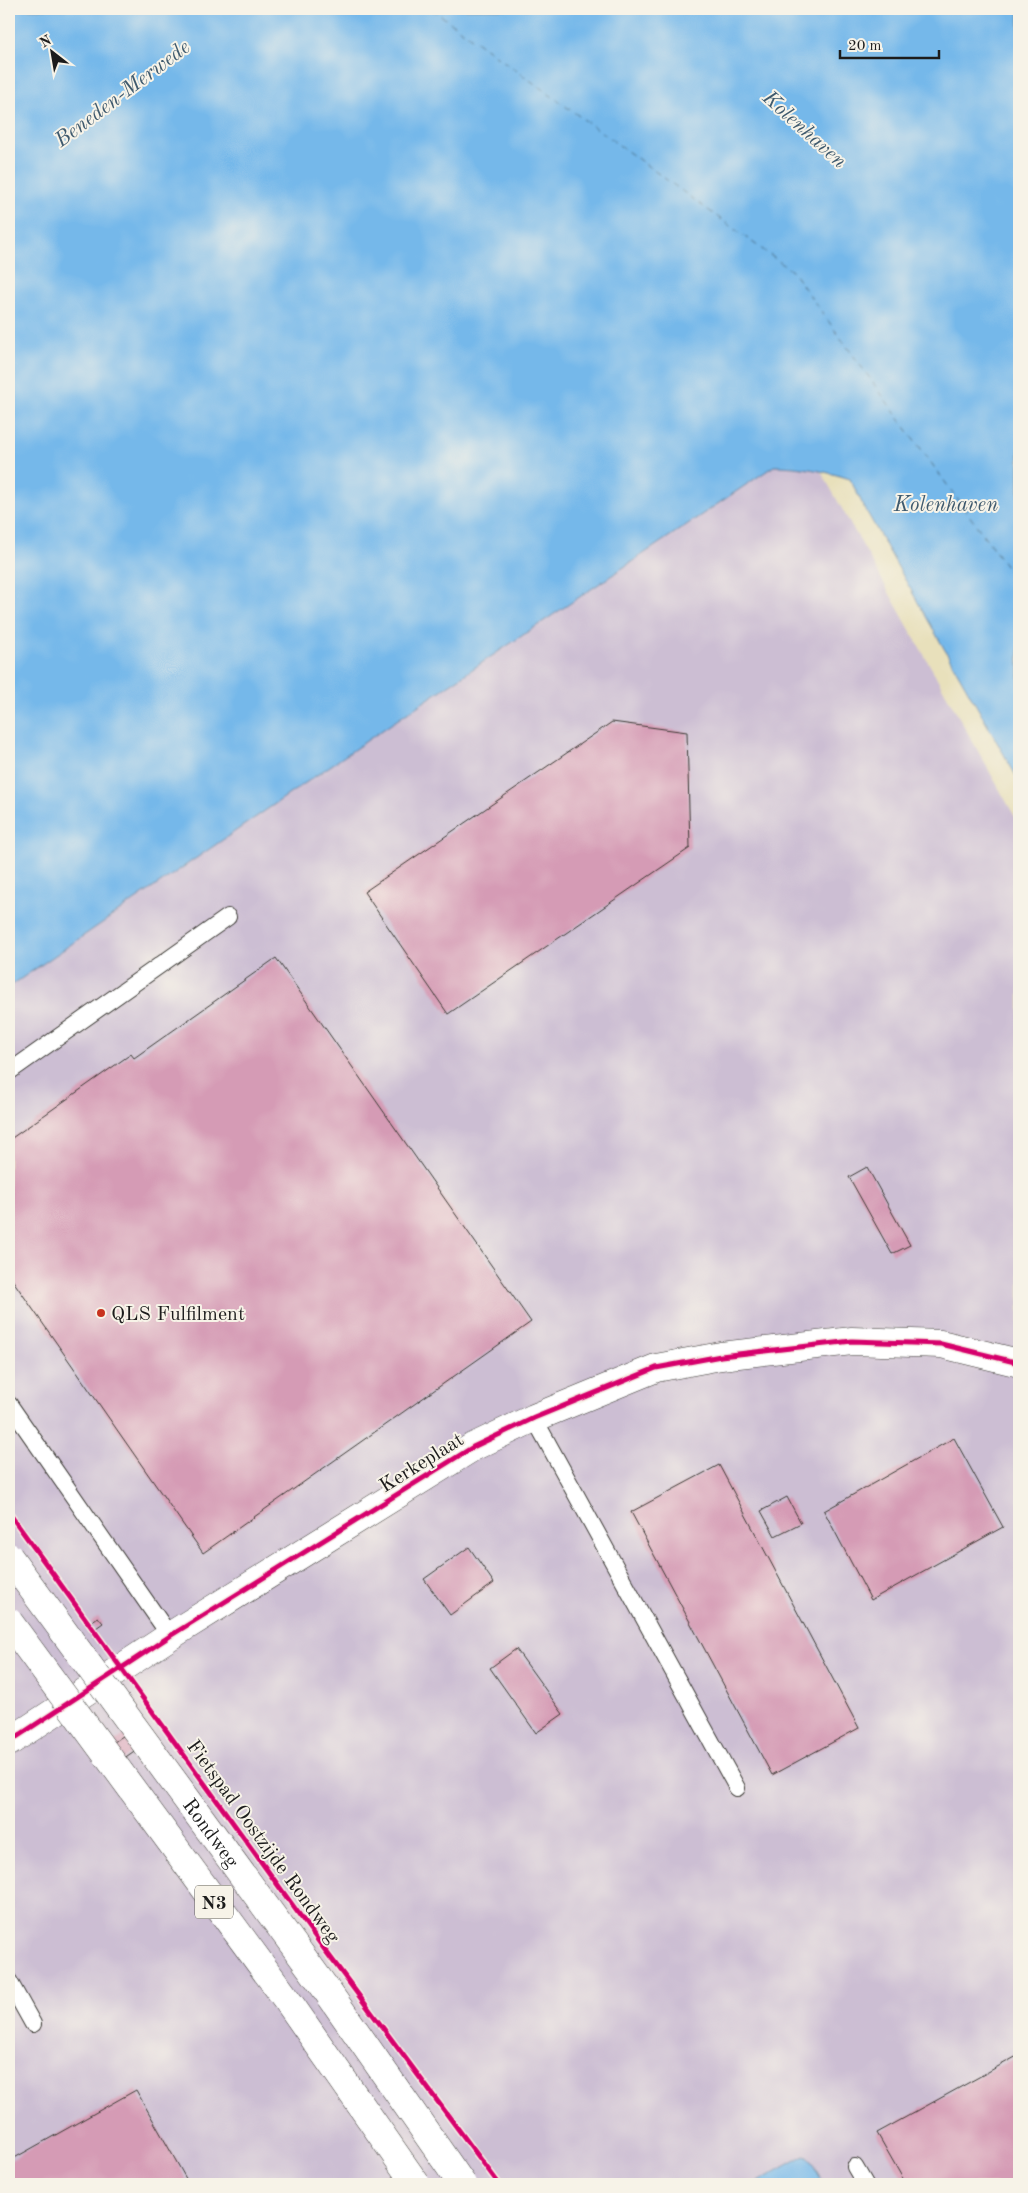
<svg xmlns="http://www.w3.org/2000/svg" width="1028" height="2193" viewBox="0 0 1028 2193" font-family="'Old Standard TT',serif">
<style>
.industrial{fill:#ccbed3}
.water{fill:#74b8ea;stroke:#486a83}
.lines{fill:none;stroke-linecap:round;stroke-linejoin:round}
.ferry{stroke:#3f5a6e;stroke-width:1;stroke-dasharray:6 5;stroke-linecap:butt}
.building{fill:#d59bb5}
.service-casing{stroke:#3b3934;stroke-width:18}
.minor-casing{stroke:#3b3934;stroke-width:29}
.service{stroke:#fff;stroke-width:16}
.minor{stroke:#fff;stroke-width:28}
.primary-bridge-casing{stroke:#3b3934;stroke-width:29;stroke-linecap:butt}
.primary-bridge{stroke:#fff;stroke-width:28}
.cycleway-casing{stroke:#f7f3e8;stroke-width:8}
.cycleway{stroke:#d6006c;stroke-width:5}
.poi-dot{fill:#c8321e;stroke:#f7f3e8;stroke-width:2}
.labels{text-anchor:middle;stroke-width:4;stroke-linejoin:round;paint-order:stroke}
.shield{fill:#f7f3e8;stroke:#5e5c59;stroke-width:1}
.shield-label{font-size:19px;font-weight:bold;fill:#1c1c1c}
.poi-label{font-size:20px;fill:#1c1c1c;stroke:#f7f3e8;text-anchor:start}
.street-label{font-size:20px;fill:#1c1c1c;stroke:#f7f3e8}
.water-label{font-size:21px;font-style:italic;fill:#3f5a6e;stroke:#f7f3e8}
</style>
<rect width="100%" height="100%" fill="#f7f3e8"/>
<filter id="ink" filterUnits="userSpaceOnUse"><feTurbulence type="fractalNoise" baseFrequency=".02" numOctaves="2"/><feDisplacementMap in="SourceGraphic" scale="10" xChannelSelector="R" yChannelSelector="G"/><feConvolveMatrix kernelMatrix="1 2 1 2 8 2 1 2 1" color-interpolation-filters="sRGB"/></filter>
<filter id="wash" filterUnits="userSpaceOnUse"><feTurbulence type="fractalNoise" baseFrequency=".0096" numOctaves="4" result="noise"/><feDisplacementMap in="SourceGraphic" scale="20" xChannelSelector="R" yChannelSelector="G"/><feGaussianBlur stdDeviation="1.12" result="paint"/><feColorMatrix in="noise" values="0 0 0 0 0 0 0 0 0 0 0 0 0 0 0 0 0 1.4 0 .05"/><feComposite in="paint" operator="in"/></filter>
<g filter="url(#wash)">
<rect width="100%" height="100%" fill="#e8e0bb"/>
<path class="industrial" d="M795 425 1019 824V2184H9V905Z"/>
<path class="water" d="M9 9H1019V781L864 507 850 479C825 471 800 466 774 466L394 722 9 987Z
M805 2155 808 2156 824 2184H754Z"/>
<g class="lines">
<path class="ferry" d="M432 9 792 271 1019 584"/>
</g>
<g id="blocks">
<path class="building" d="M612 722 687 732 690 848 448 1014 364 892Z
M276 958 531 1322 203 1553 9 1275V1140L131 1054 134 1058Z
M867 1167 910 1245 892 1254 849 1177Z
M954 1438 1003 1527 871 1600 824 1511Z
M719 1465 859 1728 772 1775 631 1512Z
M787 1497 801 1523 775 1536 761 1511Z
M469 1547 494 1583 450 1615 424 1579Z
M98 1617 103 1623 96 1628 91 1622Z
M516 1649 563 1714 536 1733 490 1668Z
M139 1725 150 1740 110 1768 98 1753Z
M1019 2055V2184H906L877 2133Z
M136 2090 189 2184H9V2161Z"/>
</g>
</g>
<g filter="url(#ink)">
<use href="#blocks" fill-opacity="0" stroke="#3b3934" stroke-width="1"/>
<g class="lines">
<defs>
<path id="service" d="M9 1072 228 917
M9 1404 170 1636
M534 1418 737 1788
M9 1981 33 2024
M855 2167 865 2184"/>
<path id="minor" d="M9 1742 170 1636 473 1447 534 1418 656 1368 721 1356 852 1341 941 1344 1019 1363"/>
</defs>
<use href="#service" class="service-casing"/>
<use href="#minor" class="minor-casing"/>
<use href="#service" class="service"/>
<use href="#minor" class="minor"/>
<defs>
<g id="primary-bridge">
<path id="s1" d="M9 1557 323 1985 462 2184"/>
<path d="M9 1622 290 2004 416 2184"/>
</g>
</defs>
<use href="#primary-bridge" class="primary-bridge-casing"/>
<use href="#primary-bridge" class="primary-bridge"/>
<defs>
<path id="cycleway" d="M9 1513 322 1946 499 2184
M9 1742 170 1636 473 1447 534 1418 656 1368 721 1356 852 1341 941 1344 1019 1363"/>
</defs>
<use href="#cycleway" class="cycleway-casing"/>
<use href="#cycleway" class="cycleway"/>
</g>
</g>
<circle class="poi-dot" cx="101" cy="1313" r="5"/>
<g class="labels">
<rect class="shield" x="195" y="1885.5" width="38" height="33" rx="4"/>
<g class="shield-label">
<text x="214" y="1909">N3</text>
</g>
<g class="poi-label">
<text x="111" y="1320">QLS Fulfilment</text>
</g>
<g class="street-label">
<text transform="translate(421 1462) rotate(-32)" y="7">Kerkeplaat</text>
<text dy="7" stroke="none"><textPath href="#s1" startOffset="342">Rondweg</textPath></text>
<text transform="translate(264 1841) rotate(54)" y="7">Fietspad Oostzijde Rondweg</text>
</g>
<g class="water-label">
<text transform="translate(122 93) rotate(-37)" y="7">Beneden-Merwede</text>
<text transform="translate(805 129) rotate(42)" y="7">Kolenhaven</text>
<text x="946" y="511">Kolenhaven</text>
</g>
</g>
<rect width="1028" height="2193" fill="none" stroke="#f7f3e8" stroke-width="30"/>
<g transform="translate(52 52) rotate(329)" stroke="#f7f3e8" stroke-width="4" paint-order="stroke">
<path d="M0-4L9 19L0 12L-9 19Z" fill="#1c1c1c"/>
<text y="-8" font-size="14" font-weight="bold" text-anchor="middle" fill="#1c1c1c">N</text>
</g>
<path d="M840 50v8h99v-8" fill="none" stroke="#1c1c1c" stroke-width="2.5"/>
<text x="848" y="50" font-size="15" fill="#1c1c1c" stroke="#f7f3e8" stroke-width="4" paint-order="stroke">20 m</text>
</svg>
